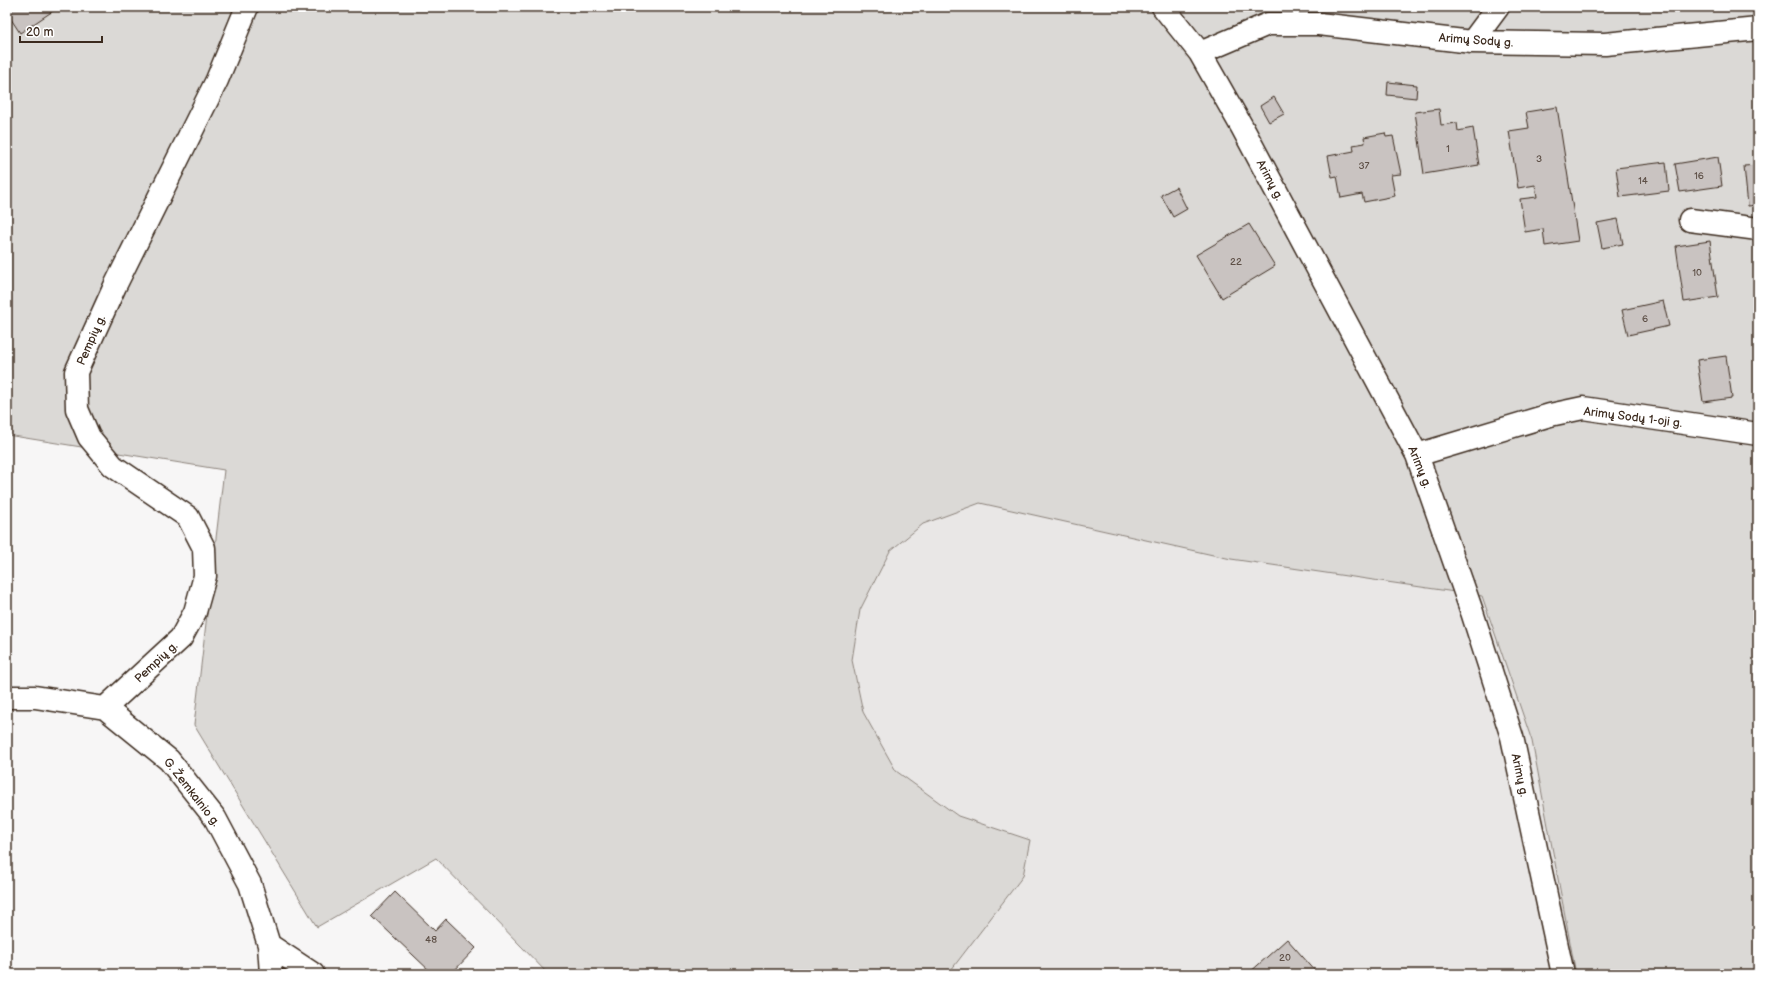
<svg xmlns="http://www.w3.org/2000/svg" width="1765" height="981" viewBox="0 0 1765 981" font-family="'Balsamiq Sans',sans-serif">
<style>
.built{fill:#e9e7e6}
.green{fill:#dbd9d6;stroke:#8b827a}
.building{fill:#c9c3c1;stroke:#3b2a1e}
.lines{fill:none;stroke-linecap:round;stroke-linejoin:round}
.street-casing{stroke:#3b2a1e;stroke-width:25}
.street{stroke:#fff;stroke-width:22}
.labels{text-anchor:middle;stroke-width:3.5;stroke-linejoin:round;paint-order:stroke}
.number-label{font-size:10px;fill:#5e5047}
.street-label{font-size:12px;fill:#3b2a1e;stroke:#fff}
</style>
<rect width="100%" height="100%" fill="#f7f6f6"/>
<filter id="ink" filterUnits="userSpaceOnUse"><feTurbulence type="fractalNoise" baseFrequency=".025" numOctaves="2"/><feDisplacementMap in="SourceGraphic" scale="8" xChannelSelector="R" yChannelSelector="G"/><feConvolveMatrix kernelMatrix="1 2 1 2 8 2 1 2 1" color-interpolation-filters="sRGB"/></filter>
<g filter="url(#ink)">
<path class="built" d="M980 503 1231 559 1482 596 1532 741 1576 974H948L1023 876 1030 840 958 816 896 771 863 712 852 660 860 610 890 551 923 524Z"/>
<path class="green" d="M7 7H1758V974H1576L1532 741 1482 596 1231 559 980 503 923 524 890 551 860 610 852 660 863 712 896 771 958 816 1030 840 1023 876 948 974H548L436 858 317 927 194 725 224 470 7 435Z"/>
<path class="building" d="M7 7H59L20 33 7 13Z
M1388 82 1417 85 1416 98 1387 95Z
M1274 97 1284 114 1269 122 1260 106Z
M1557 107 1578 241 1545 246 1543 229 1525 232 1520 199 1537 197 1535 185 1518 188 1509 131 1529 128 1526 112Z
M1439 109 1441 125 1457 123 1458 131 1473 128 1479 165 1424 174 1415 112Z
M1385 133 1386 137 1393 136 1401 174 1391 175 1395 196 1364 202 1362 194 1341 198 1337 176 1332 177 1328 156 1354 151 1353 145 1365 143 1364 137Z
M1718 157 1722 186 1680 192 1675 164Z
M1666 162 1669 191 1620 197 1616 168Z
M1758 165V205L1748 206 1744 166Z
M1176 187 1187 209 1173 217 1161 195Z
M1618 219 1623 244 1602 248 1597 223Z
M1249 224 1275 266 1222 298 1196 255Z
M1710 241 1718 297 1684 302 1676 246Z
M1663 301 1669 326 1628 335 1622 310Z
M1726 356 1732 398 1703 402 1697 360Z
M395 892 435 931 446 919 476 948 451 974H433L372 916Z
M1287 939 1318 974H1248Z"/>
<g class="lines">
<defs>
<path id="street" d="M1163 7 1200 53 1242 127 1417 455 1472 612 1512 737 1563 974
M1472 42 1498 7
M1200 53 1268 24H1319L1472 42 1605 44 1758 29
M1690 220 1758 229
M1417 455 1550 415 1583 408 1758 434
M7 697H35L105 708 169 760 215 818 250 884 269 945 271 974
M105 708 181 638 195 612 205 576 204 548 188 517 113 466 89 437 77 409 76 372 115 286 217 80 247 7
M269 945 313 974"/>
</defs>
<use href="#street" class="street-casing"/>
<use href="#street" class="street"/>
</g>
</g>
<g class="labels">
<g class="number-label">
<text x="1448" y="152">1</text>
<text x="1539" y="162">3</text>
<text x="1364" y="169">37</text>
<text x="1699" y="179">16</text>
<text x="1643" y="184">14</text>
<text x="1236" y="265">22</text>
<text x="1697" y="276">10</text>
<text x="1645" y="322">6</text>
<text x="431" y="943">48</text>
<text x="1285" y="961">20</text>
</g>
<g class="street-label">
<text transform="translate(1476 40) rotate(4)" y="4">Arimų Sodų g.</text>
<text transform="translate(1270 180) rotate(62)" y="4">Arimų g.</text>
<text transform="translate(91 340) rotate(-66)" y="4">Pempių g.</text>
<text transform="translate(1633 417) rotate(7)" y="4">Arimų Sodų 1-oji g.</text>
<text transform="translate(1420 467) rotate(68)" y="4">Arimų g.</text>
<text transform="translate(156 662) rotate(-43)" y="4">Pempių g.</text>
<text transform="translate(1520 775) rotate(78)" y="4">Arimų g.</text>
<text transform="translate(192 792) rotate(52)" y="4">G. Žemkalnio g.</text>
</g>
</g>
<rect width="1765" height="981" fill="none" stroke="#fff" stroke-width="24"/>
<rect x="12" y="12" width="1741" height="957" fill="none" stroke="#3b2a1e" stroke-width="1.5" filter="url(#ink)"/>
<path d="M20 36v6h82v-6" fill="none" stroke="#3b2a1e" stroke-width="2"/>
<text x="26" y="36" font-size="12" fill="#3b2a1e" stroke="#ffffff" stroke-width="3" paint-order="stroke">20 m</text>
</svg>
